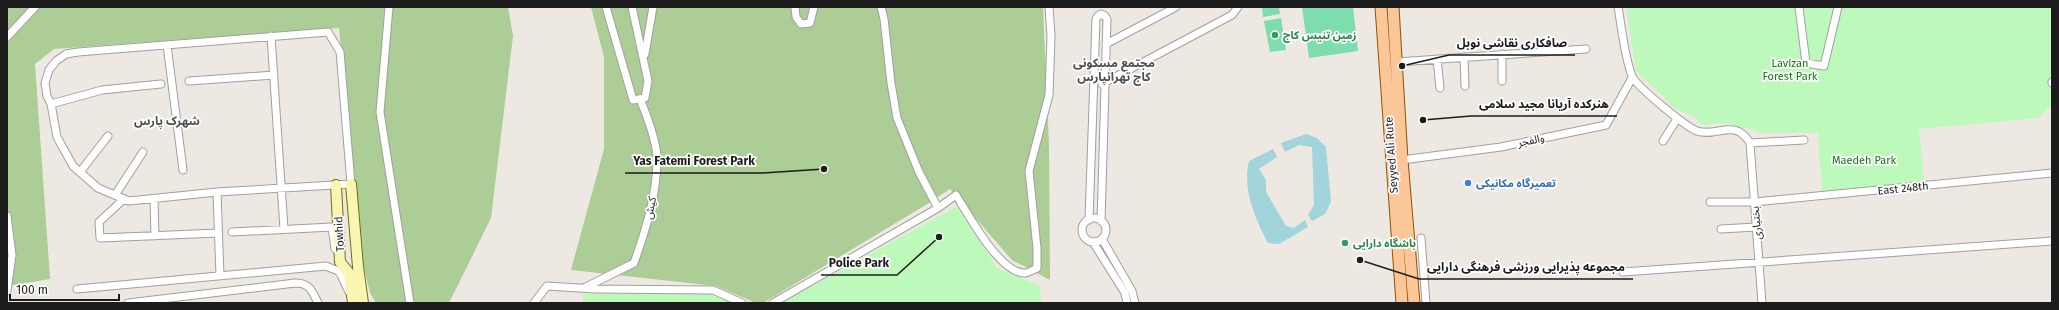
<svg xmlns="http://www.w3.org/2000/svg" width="2059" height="310" viewBox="0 0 2059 310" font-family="'Fira Sans','Noto Sans Arabic',sans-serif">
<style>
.forest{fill:#accd95}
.park{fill:#bef9bc}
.pitch{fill:#7eddae}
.water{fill:#a1d4db}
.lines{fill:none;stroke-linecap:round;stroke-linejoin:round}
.minor-casing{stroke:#a0a0a0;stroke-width:9}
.secondary-casing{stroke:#707005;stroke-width:12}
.primary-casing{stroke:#935200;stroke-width:13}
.minor{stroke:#fff;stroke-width:7}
.secondary{stroke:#f9f5b3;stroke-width:10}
.primary{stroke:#fbc698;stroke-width:11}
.leisure-dot{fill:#2e9e5b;stroke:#fff;stroke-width:1.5}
.shop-dot{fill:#3f7fe0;stroke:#fff;stroke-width:1.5}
.labels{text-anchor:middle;stroke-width:3.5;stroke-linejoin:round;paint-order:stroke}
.leisure-label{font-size:11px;font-weight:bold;fill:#27864d;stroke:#fff;text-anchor:start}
.park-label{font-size:11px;fill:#0e780b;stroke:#fff}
.street-label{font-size:11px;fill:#1c1c1c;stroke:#fff}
.shop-label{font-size:11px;font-weight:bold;fill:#366cbe;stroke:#fff;text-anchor:start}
.neighbourhood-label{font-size:12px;font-weight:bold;fill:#4f4f4f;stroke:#fff}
.leader{fill:none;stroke:#1c1c1c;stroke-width:1.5}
.callout-dot{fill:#1c1c1c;stroke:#fff;stroke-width:1.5}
.callout-label{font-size:12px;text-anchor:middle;font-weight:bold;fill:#1c1c1c;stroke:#fff;stroke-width:3.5;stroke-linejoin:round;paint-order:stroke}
</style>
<rect width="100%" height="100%" fill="#ede8e1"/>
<path class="forest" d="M7 7H508L513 36 491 218 449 303H376L370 293 359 248 339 28 54 49 35 64 50 279 7 286Z
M591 7H1043L1049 145 1050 280 1012 260 950 189 924 206 763 303H756L716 286 571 270 604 149V57Z"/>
<path class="park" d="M1626 7H2052V104L2039 118 1919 129 1924 183 1822 192 1818 133H1762L1726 123 1702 125 1693 116 1672 107 1663 96 1636 71Z
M957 206 997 268 1040 286 1041 303H782Z
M714 293 733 303H583V294Z"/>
<path class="pitch" d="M1262 7H1279L1280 14 1263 17Z
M1302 7H1353L1358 51 1309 58Z
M1281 18 1286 50 1270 52 1264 21Z"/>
<path class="water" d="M1306 134 1317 138 1326 147 1331 202 1325 214 1312 221 1308 215 1314 205 1312 147 1299 145 1285 152 1281 143Z
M1273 149 1277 157 1259 169 1266 180V192L1286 226 1294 228 1305 220 1308 227 1279 244 1268 243C1255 219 1242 188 1249 161Z"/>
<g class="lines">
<defs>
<path id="minor" d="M389 7 380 112 410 303
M606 7 633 100 645 98 648 81 632 7
M795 7 796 17 801 24 810 23 814 7
M881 7 884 19 891 83 897 118 919 172 938 208 956 195C968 214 1000 274 1025 273 1028 273 1033 270 1037 268V248L1029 171 1049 95 1051 36 1049 7
M1618 7C1622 29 1624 55 1632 76 1636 86 1686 127 1697 131 1717 138 1734 117 1750 143L1762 303
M1799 7 1806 63 1824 66 1838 7
M328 32 340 52 351 184 217 192 129 201 98 188 73 166 57 137 51 104 47 96 45 83 49 70 56 61 66 54 78 52Z
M271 36 284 229
M7 37 35 7
M1106 44 1176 7
M167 45 183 170
M645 54 653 7
M1464 57 1465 86
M1437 59 1440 88
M1397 62 1586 49
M189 81 274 75
M1502 81V54
M2052 82V83
M1102 84 1232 15 1238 7
M51 104 102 90 161 84
M1663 141 1677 119
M1750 143 1804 140
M1402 160 1501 147 1606 125 1632 78
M80 172 108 136
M217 192 220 276
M115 195 143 152
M124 199 99 222 100 238 218 233
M154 199 155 236
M1710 202H1754L2052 173
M7 216 12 255 7 291
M1082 230a12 12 0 1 1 24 0a12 12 0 1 1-24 0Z
M1089 220 1096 19 1098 16 1101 14 1105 16 1107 19 1101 221
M1721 229 1756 227
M232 232 332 227 335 249
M1421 238 1426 303
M1102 239 1132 291 1135 303
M1093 242 1125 293 1127 303
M339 271 349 292
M1623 272 2052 241
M584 288 634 263C646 229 657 195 657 158 657 143 646 113 640 99
M77 289 326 266 343 273H349
M128 303 295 283C310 283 312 291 318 303
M534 303 547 286 595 289 713 290 742 303
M773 303 938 208"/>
<path id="secondary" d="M351 184 358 267 363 303
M336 185 340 262 349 273 353 303"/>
<path id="primary" d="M1381 7 1402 303
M1393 7 1402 160 1414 303"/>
</defs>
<use href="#minor" class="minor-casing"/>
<use href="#secondary" class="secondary-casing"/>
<use href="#primary" class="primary-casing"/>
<use href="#minor" class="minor"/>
<use href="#secondary" class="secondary"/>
<use href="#primary" class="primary"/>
</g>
<g class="leisure-dot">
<circle cx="1275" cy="35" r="4"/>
<circle cx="1345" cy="243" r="4"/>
</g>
<circle class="shop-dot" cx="1468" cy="183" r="4"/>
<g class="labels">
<g class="leisure-label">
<text x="1283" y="39">زمین تنیس کاج</text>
<text x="1353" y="247">باشگاه دارایی</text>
</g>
<g class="park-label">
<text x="1790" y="67">Lavizan<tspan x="1790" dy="13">Forest Park</tspan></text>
<text x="1864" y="164">Maedeh Park</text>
</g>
<g class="street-label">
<text transform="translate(1531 140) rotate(-12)" y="4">والفجر</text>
<text transform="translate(1391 155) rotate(-94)" y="4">Seyyed Ali Rute</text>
<text transform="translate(1903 188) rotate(-6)" y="4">East 248th</text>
<text transform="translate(650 208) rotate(-79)" y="4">کیش</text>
<text transform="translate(1756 223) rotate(-95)" y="4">بختیاری</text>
<text transform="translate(339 234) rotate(-93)" y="4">Towhid</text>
</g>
<g class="shop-label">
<text x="1476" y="187">تعمیرگاه مکانیکی</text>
</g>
<g class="neighbourhood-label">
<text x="1114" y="67">مجتمع مسکونی<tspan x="1114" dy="14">کاج تهرانپارس</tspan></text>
<text x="167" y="125">شهرک پارس</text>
</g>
</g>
<path class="leader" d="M1402 66L1449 55H1575M1423 120L1471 116H1617M824 169L763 173H625M939 237L897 275H821M1360 260L1419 279H1633"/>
<g class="callout-dot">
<circle cx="1402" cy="66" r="4"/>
<circle cx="1423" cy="120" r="4"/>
<circle cx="824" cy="169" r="4"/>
<circle cx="939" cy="237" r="4"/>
<circle cx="1360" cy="260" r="4"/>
</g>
<g class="callout-label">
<text x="1512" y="47">صافکاری نقاشی نوبل</text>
<text x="1544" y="108">هنرکده آریانا مجید سلامی</text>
<text x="694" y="165">Yas Fatemi Forest Park</text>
<text x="859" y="267">Police Park</text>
<text x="1526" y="271">مجموعه پذیرایی ورزشی فرهنگی دارایی</text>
</g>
<rect width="2059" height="310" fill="none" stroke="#1c1c1c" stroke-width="16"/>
<path d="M10 294v6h109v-6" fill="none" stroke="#1c1c1c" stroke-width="2"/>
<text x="16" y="294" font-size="12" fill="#1c1c1c" stroke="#ffffff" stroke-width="3" paint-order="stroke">100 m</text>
</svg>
